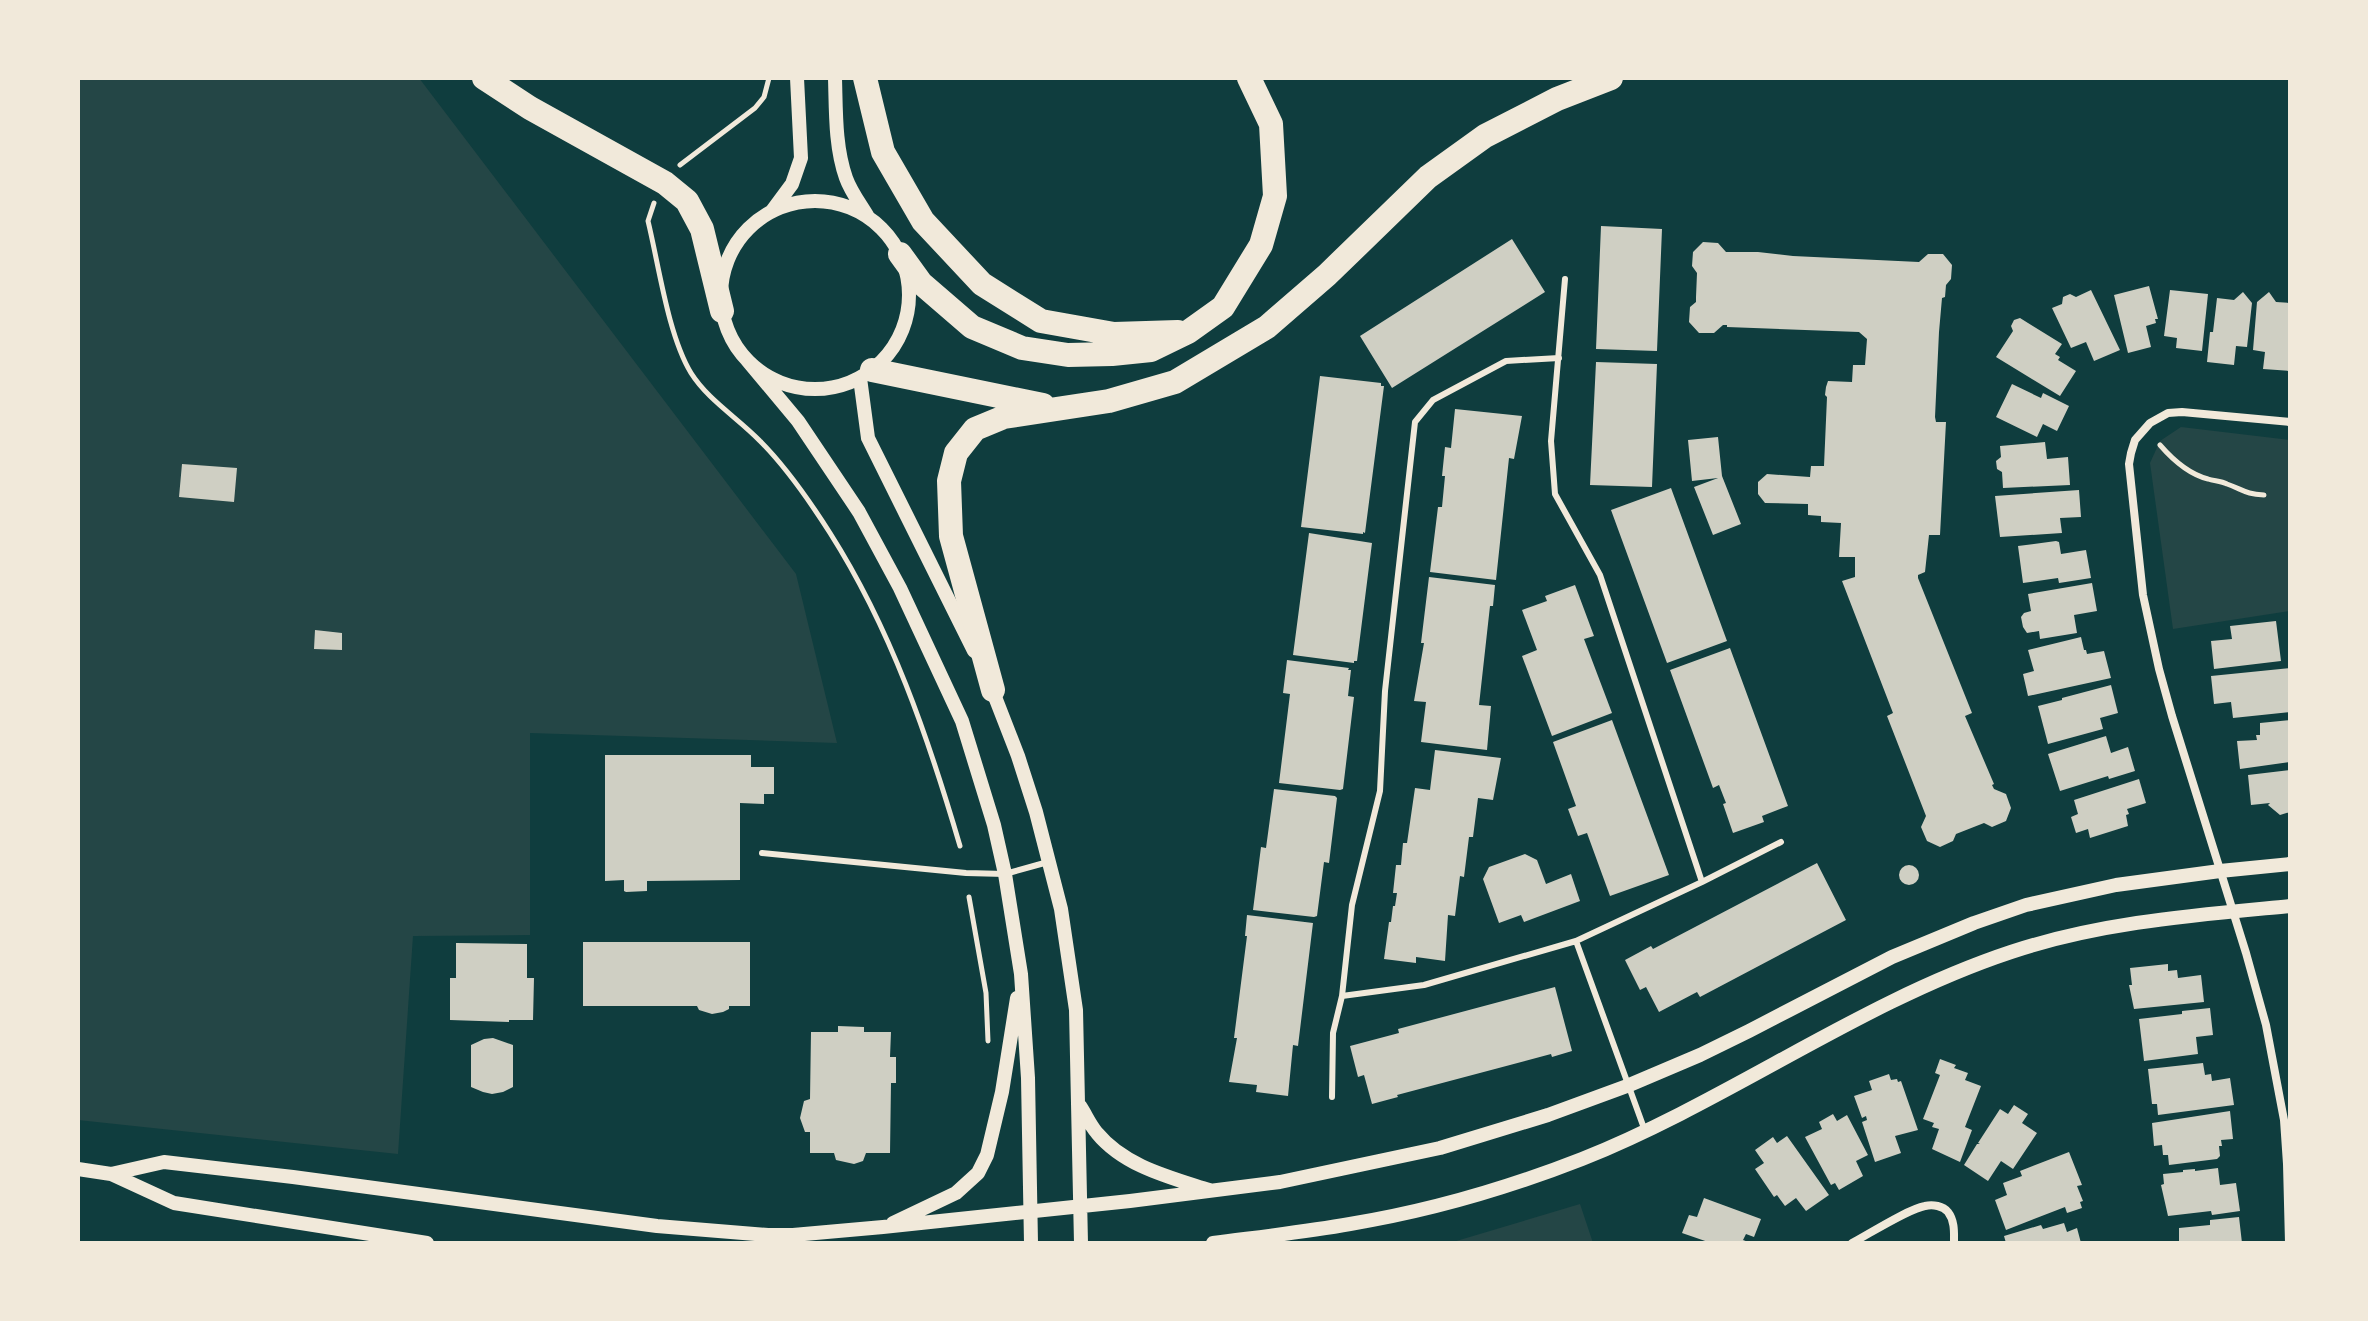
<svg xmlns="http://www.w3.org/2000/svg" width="2368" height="1321" viewBox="0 0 2368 1321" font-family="Literata,serif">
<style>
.green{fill:#244646}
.building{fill:#cfcfc3}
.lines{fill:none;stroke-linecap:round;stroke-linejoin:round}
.path{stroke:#f1e9da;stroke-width:5}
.service{stroke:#f1e9da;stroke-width:6}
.minor{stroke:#f1e9da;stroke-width:8}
.tertiary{stroke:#f1e9da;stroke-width:14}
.motorway{stroke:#f1e9da;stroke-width:24}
</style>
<rect width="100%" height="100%" fill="#0f3d3e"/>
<path class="green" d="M78 78H419L796 574 837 743 530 733V935L413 936 398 1154 78 1120Z
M2181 427 2290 440V611L2173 629 2150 463 2160 441Z
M1580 1204 1593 1243H1449L1453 1242Z"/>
<path class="building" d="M1601 226 1662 229 1657 351 1596 349Z
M1512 239 1545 292 1392 388 1360 336Z
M1703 242 1718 243 1726 252H1758L1793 256 1919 262 1928 254H1943L1952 265 1951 279 1946 285 1945 297 1942 298 1939 332 1935 417 1936 422H1946L1940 535H1929L1925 572 1918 575V578L1972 713 1965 716 1994 784 1992 785 1994 789 2006 794 2011 808 2006 821 1992 827 1984 823 1956 834 1953 841 1940 847 1927 841 1921 827 1926 816 1887 716 1893 713 1842 581 1855 577V557H1839L1841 523 1821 522V516L1808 515V504L1765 503 1758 494V482L1767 474 1810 477 1811 466H1824L1827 397 1825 395 1826 387 1828 381 1852 382 1853 365H1865L1867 339 1859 332 1727 327V325H1723L1714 333H1699L1689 322 1690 307 1696 302V297L1697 273 1692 266 1693 252Z
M2149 286 2158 319H2155L2156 323 2146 326 2151 347 2128 353 2114 295Z
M2091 290 2120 350 2094 361 2086 342 2071 348 2052 308 2062 304 2063 297 2070 294 2076 297Z
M2170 290 2208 294 2202 351 2176 348 2177 338 2164 336Z
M2243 292 2252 303 2247 347 2236 346 2234 365 2207 362 2210 332H2213L2217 298 2234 300Z
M2269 292 2276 302 2290 303V371L2263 369 2265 352 2253 350 2257 302Z
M2020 318 2062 344 2055 354 2060 357 2058 360 2076 371 2060 396 1996 357 2013 331 2011 326 2014 320Z
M1596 362 1657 364 1652 487 1590 485Z
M1320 376 1381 383V386H1384L1365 533 1363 532V534L1301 527Z
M2012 384 2041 398 2043 393 2069 406 2057 431 2043 424 2037 437 1996 417Z
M1455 409 1522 416 1514 459 1509 458 1496 580 1430 572 1438 507H1442L1445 476H1442L1445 447 1451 448Z
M1718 437 1722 476 1741 524 1713 535 1694 487 1718 478 1692 481 1688 440Z
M2045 442 2047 459 2068 457 2070 485 2003 488 2002 472 1997 469 1996 461 2001 457 2000 446Z
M182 464 237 468 234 502 179 497Z
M1671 488 1727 641 1667 663 1611 510Z
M2079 490 2081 517 2060 518 2062 533 2000 537 1995 496Z
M1309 533 1372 543 1357 661H1354V663L1293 655Z
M2056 541 2059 542 2061 554 2086 550 2091 578 2059 583 2058 578 2023 583 2018 546Z
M1429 577 1495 585 1493 606H1490L1479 705 1491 706 1487 750 1421 742 1426 702 1414 701 1424 643H1421Z
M2092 583 2097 611 2074 615 2077 633 2040 639 2039 631 2027 633 2023 627 2021 617 2024 613 2031 611 2028 594Z
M1575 585 1594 636 1584 639 1612 713 1552 736 1522 656 1537 650 1522 610 1547 601 1545 596Z
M2276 621 2281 661 2214 669 2211 641 2232 639 2230 626Z
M315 630 342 633V650L314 649Z
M2081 637 2084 650H2086L2087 654 2104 651 2111 678 2028 696 2023 674 2034 671 2028 650Z
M1730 648 1788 806 1762 816 1764 822 1733 833 1723 804 1726 803 1719 785 1713 788 1670 670Z
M1287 660 1349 668 1348 670H1351L1348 696 1354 697 1343 789 1340 790 1279 783 1290 694 1283 693Z
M2290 668V712L2233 718 2231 702 2214 704 2211 676Z
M2111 685 2118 713 2100 718 2103 729 2048 744 2038 706 2062 700V698Z
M1612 720 1669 875 1610 896 1587 833 1578 836 1568 809 1576 806 1553 742Z
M2290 720V762L2240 769 2237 741 2257 740 2256 735H2260V723Z
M2106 736 2111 753 2128 747 2135 771 2109 779 2108 776 2060 791 2048 754Z
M1435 750 1501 758 1493 800 1478 798 1473 837H1469L1464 877 1460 876 1455 916 1448 915 1445 961 1416 957V963L1384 959 1389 922H1391L1393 906H1395L1397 893H1393L1396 865H1401L1403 843H1407L1415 788 1430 790Z
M605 755H751V767H774V794H764V804L740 803V880L647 881V891L626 892 624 891V880L605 881Z
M2290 770V812L2280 815 2268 805 2270 803 2251 805 2248 775Z
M2139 779 2146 803 2127 809 2129 814 2126 815 2128 826 2090 838 2088 829 2076 833 2071 817 2078 814 2074 800Z
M1274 789 1335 796 1337 798 1329 863 1324 862 1317 916 1314 917 1253 910 1261 847 1266 848Z
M1525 854 1537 860 1546 884 1571 874 1580 901 1524 922 1521 915 1499 923 1483 879 1489 867Z
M1817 863 1846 920 1700 997 1697 992 1659 1012 1646 987 1640 990 1625 960 1651 946 1653 949Z
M1899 875a10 10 0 1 1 20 0a10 10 0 1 1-20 0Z
M1247 915 1313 923 1298 1046 1293 1045 1288 1096 1256 1092 1257 1085 1229 1082 1237 1038H1234L1247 936H1245Z
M583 942H750V1006H729V1009L723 1012 712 1014 699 1010 697 1006H583Z
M456 943 527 944V978H534L533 1020H509V1022L450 1020V978H456Z
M2168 964V971L2177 970 2178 978 2201 975 2204 1002 2134 1009 2129 985H2132L2130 968Z
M1555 987 1572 1051 1552 1057 1551 1054 1397 1095 1398 1097 1372 1104 1364 1075 1358 1077 1350 1046 1399 1033 1398 1029Z
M2210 1008 2213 1035 2196 1037 2198 1054 2144 1061 2139 1019 2182 1014V1011Z
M838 1026 864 1027V1032H891L890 1057H896V1083H891L890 1153H866L863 1161 854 1164 836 1160 834 1153H810V1132H805L800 1118 804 1101 810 1099 811 1032H838Z
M493 1038 513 1045V1087L503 1092 492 1094 483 1092 471 1087V1045L484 1039Z
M1940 1059 1956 1065 1954 1068 1968 1073 1965 1080 1981 1086 1965 1127 1972 1130 1960 1162 1932 1149 1939 1129 1932 1127 1934 1123 1923 1119 1940 1075 1935 1073Z
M2203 1063 2205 1075 2211 1074 2212 1081 2230 1078 2234 1105 2158 1115 2157 1104H2152L2148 1069Z
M1889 1074 1891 1080 1897 1079 1898 1082 1901 1081 1918 1130 1895 1136 1901 1153 1875 1162 1862 1122 1867 1120 1866 1116 1862 1118 1854 1096 1872 1090 1869 1081Z
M2014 1105 2028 1114 2022 1123 2037 1133 2013 1169 2001 1161 1988 1181 1964 1165 1977 1144H1980L1978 1143 2000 1109 2008 1114Z
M2230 1111 2233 1139 2221 1140 2222 1146H2219L2220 1156 2217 1159 2169 1165 2168 1155H2163L2162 1145 2154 1146 2152 1123Z
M1833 1114 1837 1121 1847 1115 1868 1155 1856 1161 1863 1176 1839 1190 1835 1183 1831 1185 1805 1137 1822 1129 1819 1122Z
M1787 1136 1829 1195 1806 1211 1796 1198 1785 1206 1777 1195 1774 1197 1755 1169 1764 1163 1755 1150 1773 1137 1777 1143Z
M2069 1152 2082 1185 2077 1186 2083 1201 2080 1202 2082 1208 2067 1213 2065 1207 2006 1230 1995 1200 2007 1195 2003 1183 2022 1176 2020 1171Z
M2218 1168 2220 1185 2236 1183 2240 1211 2212 1215 2211 1211 2168 1216 2161 1185 2164 1184 2163 1174 2183 1172V1170L2195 1169V1171Z
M1704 1198 1761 1219 1754 1237 1746 1234 1743 1240 1751 1243H1711L1682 1233 1689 1215 1697 1217Z
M2239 1217 2242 1243H2179V1228L2210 1225V1220Z
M2064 1223 2067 1232 2077 1228 2081 1243H2006L2004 1236 2041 1225 2043 1229Z"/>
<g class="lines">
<path class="path" d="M680 165 755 108 764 97 769 78
M654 203 648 221C659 266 668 335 691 373 708 400 738 418 760 441 787 468 809 500 830 533 891 629 928 737 960 846
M2160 445C2173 460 2188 474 2208 479 2214 481 2221 481 2227 484 2244 490 2245 494 2264 495
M969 897 986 993 988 1041"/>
<path class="service" d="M1565 279 1551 441 1555 494 1600 575 1702 882
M762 853 966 873 1005 874 1048 862
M1576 941 1645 1131
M1342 996 1424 985 1576 941 1702 882 1781 842
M1332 1097 1333 1033 1342 996 1352 905 1380 791 1385 691 1415 422 1433 400 1506 361 1559 358"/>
<path class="minor" d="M1852 1243C1869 1234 1908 1209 1925 1206 1933 1204 1943 1206 1948 1212 1955 1221 1954 1233 1954 1243
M2289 1243 2287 1164 2284 1120 2266 1025 2246 953 2172 716 2159 669 2143 595 2129 464 2131 453 2135 440 2150 423 2168 413 2182 412 2290 422"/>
<path class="tertiary" d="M835 78C836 111 835 147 846 178 851 192 861 205 868 217
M721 295a94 94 0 1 1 188 0a94 94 0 1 1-188 0Z
M772 211 792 184 801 158 797 78
M747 360 798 421 859 512 900 588 962 721 994 825 1005 874 1021 974 1028 1078 1031 1243
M860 378 868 438 974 651
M990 684 1018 756 1036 812 1061 909 1076 1010 1081 1243
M1080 1106C1086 1115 1090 1125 1097 1133 1124 1166 1169 1177 1209 1190
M78 1169 111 1174 174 1203 427 1243
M111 1174 164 1162 293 1177 657 1226 768 1235H793L883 1227 1130 1201 1280 1182 1440 1148 1548 1115 1627 1086 1700 1055 1749 1031 1892 957 1974 923 2026 905 2116 885 2220 871 2290 864
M893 1223 956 1193 978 1173 987 1155 1002 1092 1017 998
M1213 1243C1259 1237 1305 1232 1350 1224 1429 1211 1508 1188 1582 1159 1730 1100 1860 1002 2011 952 2101 922 2197 915 2290 906"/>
<path class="motorway" d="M484 78 530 108 665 183 687 201 702 229 722 311
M865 78 883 152 923 221 982 284 1041 321 1114 334 1178 332
M900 254 921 283 972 327 1022 348 1068 355 1112 354 1151 350 1188 332 1223 307 1261 245 1275 196 1271 124 1249 78
M872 370 1043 405
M993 690 951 536 949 481 956 453 975 429 1004 417 1109 401 1175 382 1267 327 1327 275 1428 177 1485 136 1557 99 1611 78"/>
</g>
<rect width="2368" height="1321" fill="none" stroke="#f1e9da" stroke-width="160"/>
</svg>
